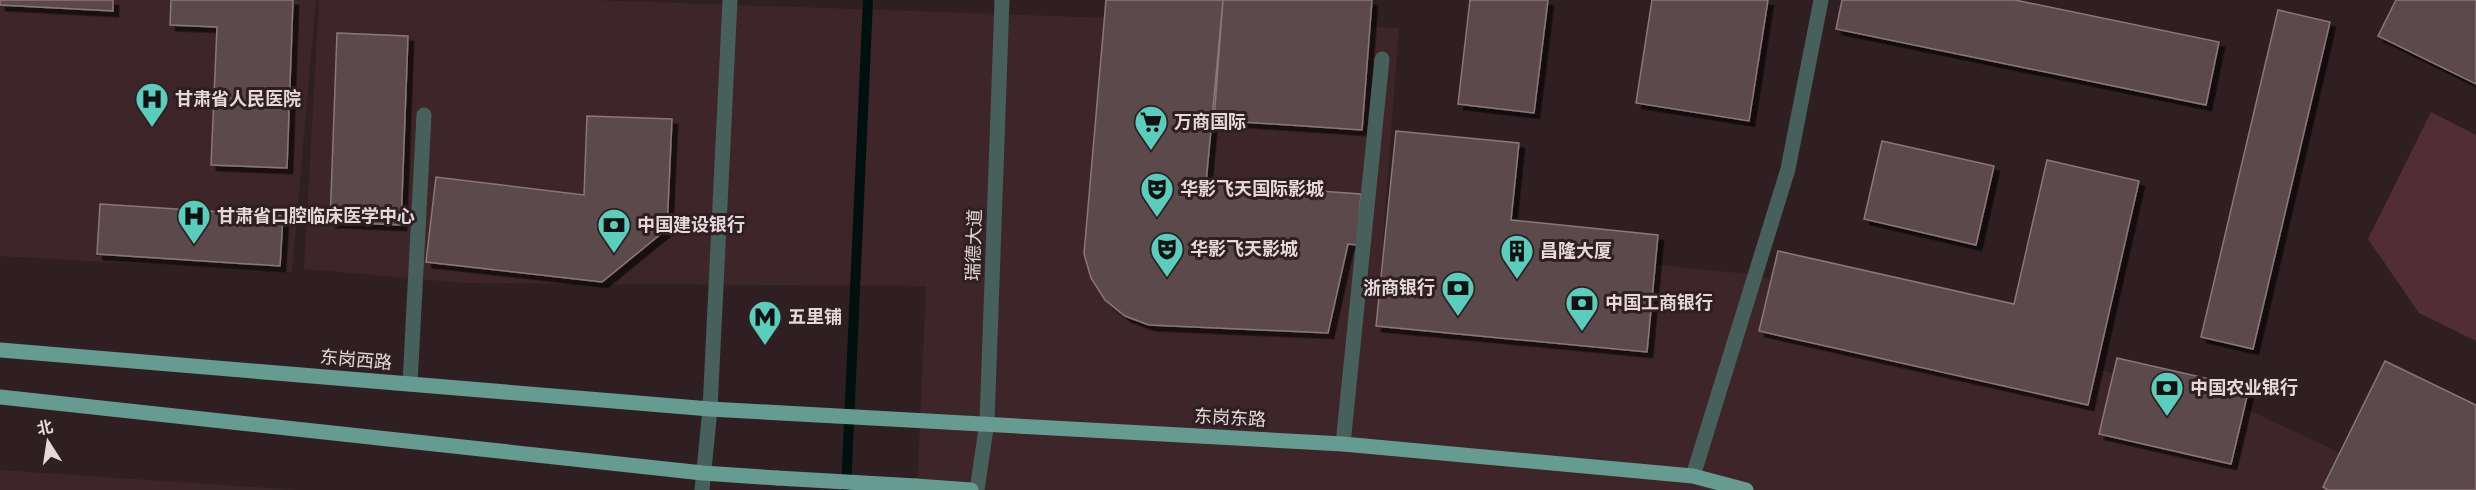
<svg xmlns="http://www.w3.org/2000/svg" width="2476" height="490" viewBox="0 0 2476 490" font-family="Georgia,'Noto Sans SC',serif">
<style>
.built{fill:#3d2529}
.green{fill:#512d35}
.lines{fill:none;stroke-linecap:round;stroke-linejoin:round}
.stream{stroke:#00100e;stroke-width:10}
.building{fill:#5c484c;stroke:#8c767a;stroke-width:1.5;filter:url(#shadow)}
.service{stroke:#47605b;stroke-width:15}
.tertiary{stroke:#47605b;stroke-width:15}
.primary{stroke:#669b92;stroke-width:15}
.primary-bridge{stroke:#669b92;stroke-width:15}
.labels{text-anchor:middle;stroke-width:6;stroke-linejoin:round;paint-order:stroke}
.poi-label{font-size:18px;font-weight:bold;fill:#e4d8da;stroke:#301f22;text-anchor:start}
.street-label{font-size:18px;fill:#e4d8da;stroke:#301f22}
</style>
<defs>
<filter id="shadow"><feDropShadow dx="5.5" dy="5.5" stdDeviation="0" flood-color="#0009"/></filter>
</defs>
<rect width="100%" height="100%" fill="#301f22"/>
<path class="built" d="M0 0H316L292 272 0 256Z
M319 0H593L1399 28 1383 238 1749 274 2248 410 2421 490H917L926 286 464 283 304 269Z
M0 470 298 490H0Z"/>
<path class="green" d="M2431 112 2476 135V341L2419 313 2368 239Z"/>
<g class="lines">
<path class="stream" d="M846 490 868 0"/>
</g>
<path class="building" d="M0 0H113V11L0 5Z
M171 0H293L287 168 211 165 217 27 170 25Z
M1106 0H1223L1206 183 1361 194 1357 245 1348 244 1328 333 1149 325 1125 316 1105 300 1091 278 1084 254Z
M1223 0H1372L1362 130 1214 120Z
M1470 0H1548L1534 113 1458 104Z
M1652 0H1768L1749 121 1636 103Z
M1842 0H2015L2219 42 2206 105 1836 29Z
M2396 0H2476V84L2378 36Z
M2278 10 2330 22 2253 349 2201 337Z
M337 33 408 36 401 225 330 222Z
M587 116 672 119 667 229 602 282 426 262 436 177 584 195Z
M1396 131 1519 143 1511 220 1658 235 1647 352 1376 326Z
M1882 141 1994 166 1976 245 1864 219Z
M2047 160 2139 181 2088 405 1759 331 1778 251 2014 304Z
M100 204 283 216 280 266 97 254Z
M2117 358 2249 388 2231 464 2099 434Z
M2385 361 2476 405V490H2328L2323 487Z"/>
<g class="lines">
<path class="service" d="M410 384 424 115
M987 422 1002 0
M1343 444 1382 59
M1693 476 1788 169 1821 0"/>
<path class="tertiary" d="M702 490 710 409 730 0
M977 490 987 422"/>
<path class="primary" d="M0 350 710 409 1343 444 1693 476 1746 490
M0 397 703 473 777 478
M916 486 971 490"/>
<path class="primary-bridge" d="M777 478 916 486"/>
</g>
<defs>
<symbol id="hospital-pin" viewBox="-11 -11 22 30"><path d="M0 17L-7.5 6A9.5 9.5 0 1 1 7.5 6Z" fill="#5acebd" stroke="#301f22"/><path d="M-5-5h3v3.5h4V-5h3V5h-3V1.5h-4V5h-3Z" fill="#111"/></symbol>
<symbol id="supermarket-pin" viewBox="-11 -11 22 30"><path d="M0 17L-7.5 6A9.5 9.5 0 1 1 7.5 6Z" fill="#5acebd" stroke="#301f22"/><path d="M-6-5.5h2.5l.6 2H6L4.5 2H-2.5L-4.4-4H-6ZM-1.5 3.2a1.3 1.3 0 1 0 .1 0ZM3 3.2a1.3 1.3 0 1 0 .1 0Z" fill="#111"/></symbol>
<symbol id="theatre-pin" viewBox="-11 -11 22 30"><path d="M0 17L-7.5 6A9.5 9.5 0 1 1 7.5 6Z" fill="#5acebd" stroke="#301f22"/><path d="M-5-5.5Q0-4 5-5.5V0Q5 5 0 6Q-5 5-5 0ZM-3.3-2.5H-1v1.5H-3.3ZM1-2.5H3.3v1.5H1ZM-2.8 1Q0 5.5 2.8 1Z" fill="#111"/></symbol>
<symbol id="bank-pin" viewBox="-11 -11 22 30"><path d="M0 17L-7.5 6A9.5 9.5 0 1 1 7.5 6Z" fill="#5acebd" stroke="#301f22"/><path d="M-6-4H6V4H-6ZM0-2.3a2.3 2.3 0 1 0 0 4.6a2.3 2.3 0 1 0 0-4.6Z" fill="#111"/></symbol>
<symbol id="building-pin" viewBox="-11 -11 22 30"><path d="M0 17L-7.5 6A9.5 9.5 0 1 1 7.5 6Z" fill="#5acebd" stroke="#301f22"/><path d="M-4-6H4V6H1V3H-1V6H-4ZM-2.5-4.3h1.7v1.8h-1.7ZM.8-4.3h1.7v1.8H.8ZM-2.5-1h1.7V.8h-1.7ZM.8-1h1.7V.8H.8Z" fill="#111"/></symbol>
<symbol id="metro-pin" viewBox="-11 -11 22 30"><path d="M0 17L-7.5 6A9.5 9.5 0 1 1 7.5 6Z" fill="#5acebd" stroke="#301f22"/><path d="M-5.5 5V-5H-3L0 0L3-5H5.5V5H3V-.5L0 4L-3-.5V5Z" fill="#111"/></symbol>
</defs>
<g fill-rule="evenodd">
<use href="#hospital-pin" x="133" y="80" width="38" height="52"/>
<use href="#supermarket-pin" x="1132" y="103" width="38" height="52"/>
<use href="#theatre-pin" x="1138" y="170" width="38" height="52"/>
<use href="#hospital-pin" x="175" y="197" width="38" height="52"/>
<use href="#bank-pin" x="595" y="206" width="38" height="52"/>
<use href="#theatre-pin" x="1148" y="230" width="38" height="52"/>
<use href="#building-pin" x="1498" y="232" width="38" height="52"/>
<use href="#bank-pin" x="1439" y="269" width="38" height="52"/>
<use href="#bank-pin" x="1563" y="284" width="38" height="52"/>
<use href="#metro-pin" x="746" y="298" width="38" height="52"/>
<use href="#bank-pin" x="2148" y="369" width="38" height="52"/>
</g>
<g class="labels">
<g class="poi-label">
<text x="175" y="105">甘肃省人民医院</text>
<text x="1174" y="128">万商国际</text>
<text x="1180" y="195">华影飞天国际影城</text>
<text x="217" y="222">甘肃省口腔临床医学中心</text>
<text x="637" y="231">中国建设银行</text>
<text x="1190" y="255">华影飞天影城</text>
<text x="1540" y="257">昌隆大厦</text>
<text x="1435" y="294" text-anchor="end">浙商银行</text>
<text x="1605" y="309">中国工商银行</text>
<text x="788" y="323">五里铺</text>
<text x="2190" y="394">中国农业银行</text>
</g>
<g class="street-label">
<text transform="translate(974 245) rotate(-88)" y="6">瑞德大道</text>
<text transform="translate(356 360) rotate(5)" y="6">东岗西路</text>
<text transform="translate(1230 418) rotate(3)" y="6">东岗东路</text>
</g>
</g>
<g transform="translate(48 442) rotate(348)" stroke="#301f22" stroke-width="4.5" paint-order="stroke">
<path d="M0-4.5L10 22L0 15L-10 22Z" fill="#e4d8da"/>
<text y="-9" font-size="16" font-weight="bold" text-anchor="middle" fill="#e4d8da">北</text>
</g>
</svg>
